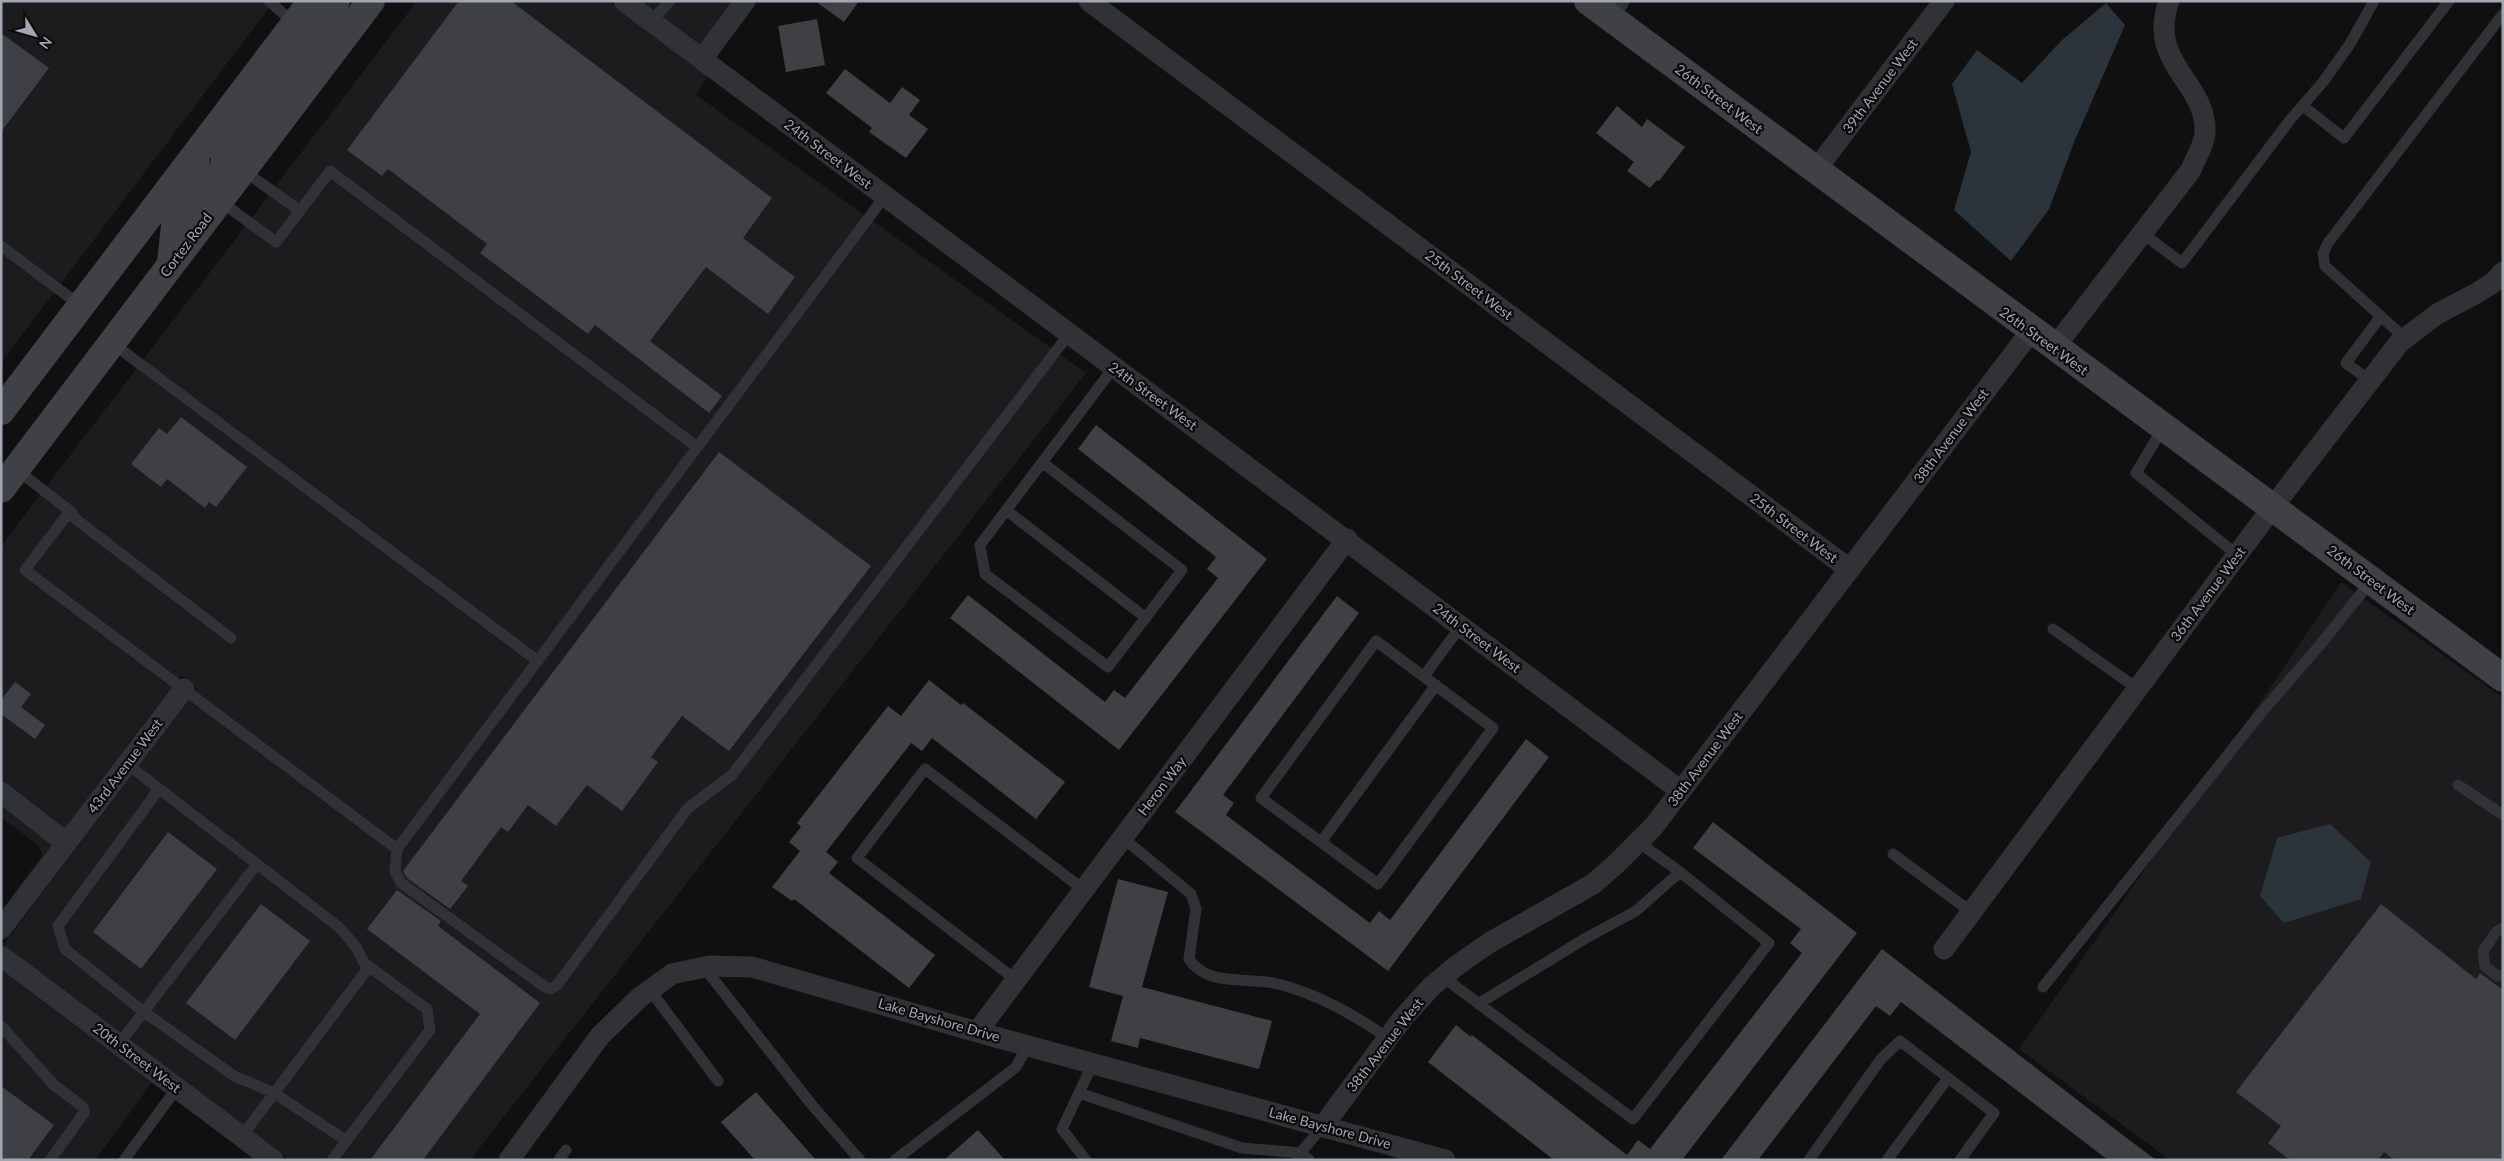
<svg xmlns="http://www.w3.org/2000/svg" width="2504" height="1161" viewBox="0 0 2504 1161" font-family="Lato,sans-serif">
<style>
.built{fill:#1c1c1e}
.water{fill:#2a343a}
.building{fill:#3f4044}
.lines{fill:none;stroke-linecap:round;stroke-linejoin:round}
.lane{stroke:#313236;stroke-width:11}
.street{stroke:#313236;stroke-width:21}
.secondary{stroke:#3f4146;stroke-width:28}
.labels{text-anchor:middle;stroke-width:4.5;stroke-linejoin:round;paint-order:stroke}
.street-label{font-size:14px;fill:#a1a8b2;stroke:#0b0b0c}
</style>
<rect width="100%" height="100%" fill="#101011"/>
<path class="built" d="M1 1H274L1 363Z
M417 1H608L708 76 696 95 1086 373 470 1160H289L3 945 198 688 181 675 64 829 1 780V546Z
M641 1H732L699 45Z
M2341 582 2503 698V1160H2170L2019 1049 2212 774Z
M1 804 52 844 1 911 42 855 39 846 1 817Z
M1 968 153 1081 95 1160H1Z"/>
<path class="water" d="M2106 3 2125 25 2075 140 2049 209 2011 261 1954 210 1971 152 1952 84 1977 50 2022 83 2061 41Z
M2330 824 2371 862 2361 899 2284 923 2260 896 2277 838Z"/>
<path class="building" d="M459 1H511L772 198 743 238 795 277 768 314 706 267 650 341 722 396 709 413 595 325 588 334 480 253 487 244 388 169 382 176 347 150Z
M815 1H859L844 22Z
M817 19 825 65 786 72 778 26Z
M1 33 49 68 1 132Z
M845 69 890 103 902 87 920 100 909 115 928 129 906 158 869 132 872 128 826 93Z
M1617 106 1642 127 1647 119 1685 147 1659 181 1657 180 1650 188 1627 171 1634 162 1596 133Z
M181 417 247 467 216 507 209 502 205 508 167 479 161 487 131 464 159 428 167 434Z
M1096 425 1267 559 1119 750 950 618 968 595 1105 702 1114 690 1125 698 1218 578 1207 569 1216 557 1078 449Z
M719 452 871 566 729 751 682 716 651 757 658 762 622 811 587 785 556 826 528 805 508 832 501 827 461 881 468 886 450 909 407 878 403 871Z
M1337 596 1359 613 1223 795 1234 803 1226 815 1370 923 1379 911 1390 920 1526 739 1549 757 1388 971 1175 812Z
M929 680 961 705 963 703 1065 782 1036 819 932 738 922 751 911 743 826 852 838 862 829 873 935 955 909 988 794 899 792 901 772 887 800 851 789 842 801 827 797 823 888 706 901 716Z
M15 682 31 694 21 707 45 725 35 739 1 714V700Z
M1713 822 1857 933 1682 1160H1554L1428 1062 1456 1025 1471 1037 1472 1035 1627 1155 1638 1140 1650 1149 1802 953 1790 943 1801 929 1693 848Z
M168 832 217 869 141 969 93 932Z
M1118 879 1168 892 1142 987 1272 1021 1259 1069 1140 1038 1138 1048 1111 1041 1123 996 1089 987Z
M397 890 441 921 438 926 540 1003 423 1160H370L480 1014 367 929Z
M261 904 310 941 235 1040 186 1003Z
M2381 904 2476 979 2480 973 2503 990V1160H2394L2384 1152 2378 1160H2290L2268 1143 2281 1126 2236 1092Z
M1882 949 2124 1136 2156 1160H2108L1901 1002 1890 1016 1876 1006 1758 1160H1721Z
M1 1086 54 1125 28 1160H1Z
M756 1092 816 1160H755L721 1122Z
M978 1130 1005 1160H944Z"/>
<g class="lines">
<path class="lane" d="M269 1 295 24
M651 21 670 1
M2303 106 2344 138 2449 1
M243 170 300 211 330 171 697 447
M220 201 276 242 300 211
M2142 233 2182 263 2290 120 2323 82 2350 44 2374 1
M1 246 81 306
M2405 338 2325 266 2323 254 2328 243 2503 14
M112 343 538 661
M2369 380 2346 363 2381 316
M2163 428 2136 473 2237 555
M1043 463 1182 570 1108 667 985 574 980 545 1114 367
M16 469 70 511 25 570 397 849 885 196
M1006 510 1146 618
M70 511 77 520 231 638
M2053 629 2138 689
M1376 641 1493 728 1378 884 1261 798Z
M1424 676 1461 626
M127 764 340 928 356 947 364 963 427 1009 430 1030 332 1160
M2458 785 2503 815
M159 789 58 926 65 949 144 1012 234 1076 274 1093 347 1141
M1123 838 1191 894 1196 909 1189 959C1208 988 1248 976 1278 984 1318 994 1354 1015 1388 1038
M1321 842 1436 685
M397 849 395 871 401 883 545 987 551 989 557 985 688 808 732 775 1069 334
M1893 854 1971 912
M2503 928 2496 932 2483 951 2485 966 2497 976H2503
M703 966 812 1105 860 1160
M1443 977 1633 1119 1769 943 1680 872 1638 842
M1016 980 857 858 925 769 1084 890
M2043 987 2261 713 2320 645 2371 581
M650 990 718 1081
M1478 1004 1586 938 1636 911 1680 872
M1 1026 54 1085 83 1107 84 1113 50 1160
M119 1044 257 864
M1079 1093 1242 1148 1301 1153 1309 1160
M242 1136 369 967
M1297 1157 1323 1126
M124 1160 177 1088
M559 1160 566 1150
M895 1160 1016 1067 1028 1045
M1086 1160 1062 1129 1093 1063
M1809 1160 1881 1059 1900 1041 1994 1113 1960 1160
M1887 1160 1948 1078"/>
<path class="street" d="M624 1 1681 791
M1089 1 1849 569
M1608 16 1619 1
M702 59 745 1
M1815 171 1944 1
M2054 348 2191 170C2195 159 2204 145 2205 134 2208 82 2146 64 2169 1
M1 792 66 843
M1 929 184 689
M1944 949 2272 508 2399 343 2437 314 2477 293 2494 282 2503 272
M1 956 273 1160
M977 1032 1347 539
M1323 1126 1402 1019 1431 987 1456 966 1489 943 1593 884 1615 865 1654 826 2031 331
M509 1160 600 1036 639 998 672 974 709 966 752 967 977 1032 1445 1160"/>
<path class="secondary" d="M1588 1 2503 678
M220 199 226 151 336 1
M171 263 175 226 195 194 196 165 191 161
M1 411 312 1
M1 489 371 1"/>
</g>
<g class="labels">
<g class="street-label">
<text transform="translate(1880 86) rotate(-53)" y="5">39th Avenue West</text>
<text transform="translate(1719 99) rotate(37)" y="5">26th Street West</text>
<text transform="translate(828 154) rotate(37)" y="5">24th Street West</text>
<text transform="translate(186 245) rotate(-53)" y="5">Cortez Road</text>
<text transform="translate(1469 285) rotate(37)" y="5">25th Street West</text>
<text transform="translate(2044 341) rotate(36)" y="5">26th Street West</text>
<text transform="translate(1153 396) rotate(36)" y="5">24th Street West</text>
<text transform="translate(1951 436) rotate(-53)" y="5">38th Avenue West</text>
<text transform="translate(1794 528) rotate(37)" y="5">25th Street West</text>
<text transform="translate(2371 580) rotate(37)" y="5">26th Street West</text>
<text transform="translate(2208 594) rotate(-53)" y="5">36th Avenue West</text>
<text transform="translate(1477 638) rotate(37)" y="5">24th Street West</text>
<text transform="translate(1705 759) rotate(-53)" y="5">38th Avenue West</text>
<text transform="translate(125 766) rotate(-53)" y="5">43rd Avenue West</text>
<text transform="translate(1162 786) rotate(-53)" y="5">Heron Way</text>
<text transform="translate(939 1020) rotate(16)" y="5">Lake Bayshore Drive</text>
<text transform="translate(1385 1045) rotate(-52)" y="5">38th Avenue West</text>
<text transform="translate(137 1058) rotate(37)" y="5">20th Street West</text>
<text transform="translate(1330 1128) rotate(15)" y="5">Lake Bayshore Drive</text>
</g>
</g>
<rect width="2504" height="1161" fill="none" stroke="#a1a8b2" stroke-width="5"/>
<g transform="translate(35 35) rotate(127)" stroke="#0b0b0c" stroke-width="4" paint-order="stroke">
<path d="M0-4L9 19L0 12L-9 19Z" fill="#a1a8b2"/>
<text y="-8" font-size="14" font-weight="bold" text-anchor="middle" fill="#a1a8b2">N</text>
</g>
</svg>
